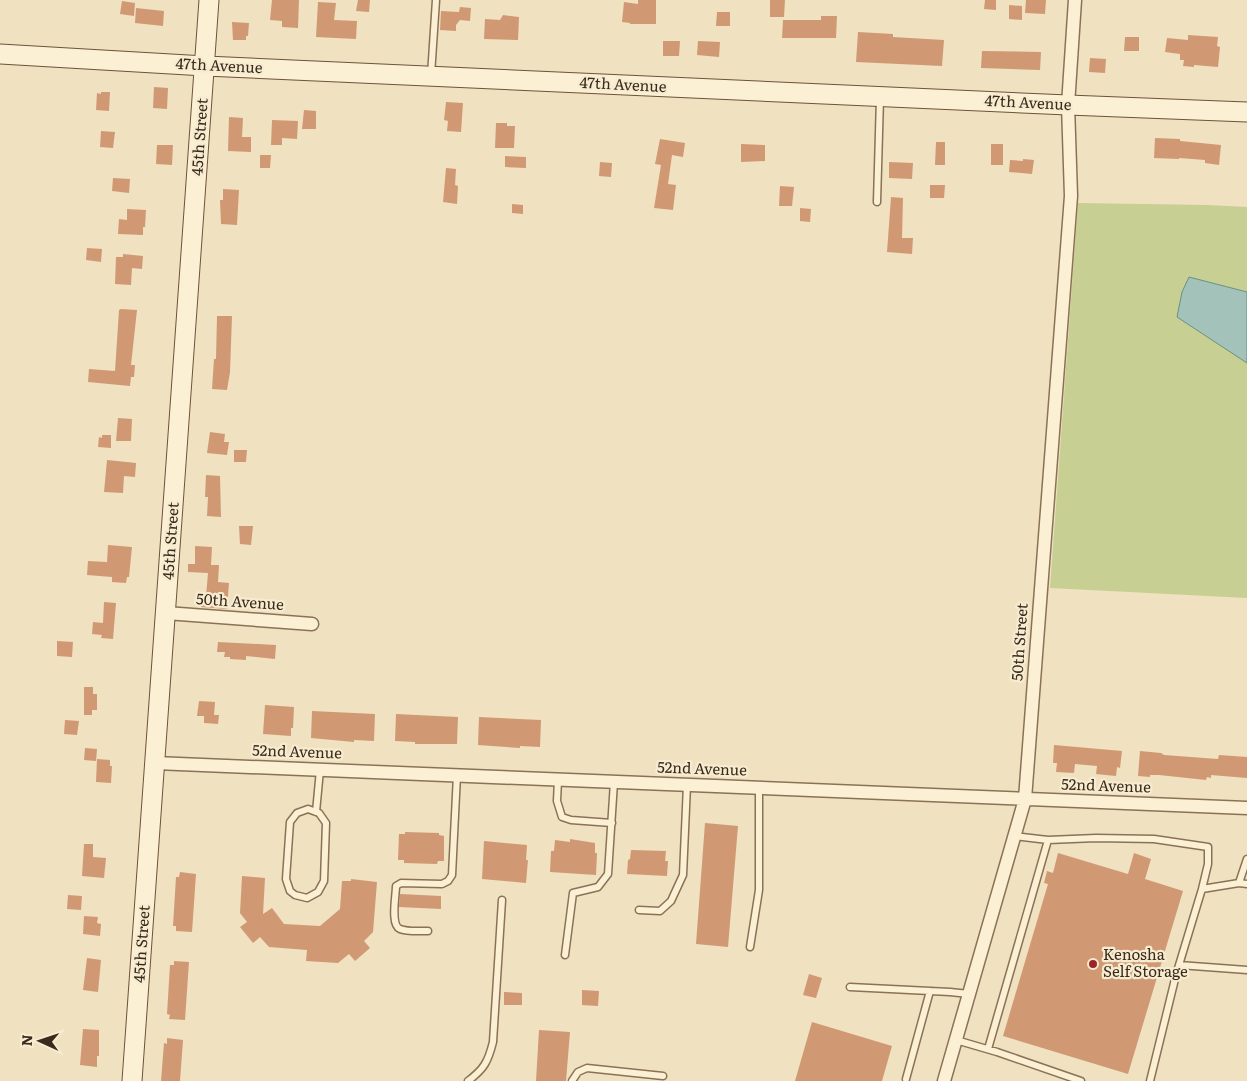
<svg xmlns="http://www.w3.org/2000/svg" width="1247" height="1081" viewBox="0 0 1247 1081" font-family="Literata,serif">
<style>
.green{fill:#c8cf93}
.water{fill:#a3c2b9;stroke:#6a9086}
.building{fill:#d09974}
.lines{fill:none;stroke-linecap:round;stroke-linejoin:round}
.lane-casing{stroke:#8a7257;stroke-width:9}
.street-casing{stroke:#8a7257;stroke-width:15}
.secondary-casing{stroke:#6c533a;stroke-width:21}
.lane{stroke:#fbefd4;stroke-width:6}
.street{stroke:#fbefd4;stroke-width:12}
.secondary{stroke:#fbefd4;stroke-width:19}
.poi-dot{fill:#9c2426;stroke:#f7ebd0;stroke-width:2}
.labels{text-anchor:middle;stroke-width:4.5;stroke-linejoin:round;paint-order:stroke}
.street-label{font-size:15px;fill:#392a1c;stroke:#f7ebd0}
.poi-label{font-size:15px;fill:#392a1c;stroke:#f7ebd0;text-anchor:start}
</style>
<rect width="100%" height="100%" fill="#f0e1c0"/>
<path class="green" d="M1078 203 1208 205 1247 207V598L1050 588Z"/>
<path class="water" d="M1189 277 1247 292V363L1177 317 1182 292Z"/>
<path class="building" d="M272 0H299L298 28 282 27V21L270 20Z
M358 0H370L369 12 356 11Z
M638 0H656V24H630V23L622 22 624 2 638 4Z
M770 0H785L784 17H770Z
M985 0H996V10L984 9Z
M1026 0H1046L1045 14 1025 13Z
M122 1 135 3 134 16 120 14Z
M318 2 336 3 334 20 357 21 356 39 316 37Z
M1009 5 1022 6V20L1009 19Z
M460 7 471 8 470 21 460 20 456 25V31L440 30 441 11 459 12Z
M136 8 164 11 163 26 135 23Z
M717 12H730V26H716Z
M503 15 519 17 518 40 484 39 485 19 500 20Z
M821 16H837L836 38H782L783 20H821Z
M232 22 249 23 248 36H246V40H233Z
M858 32 893 34V37L944 40 942 66 856 62Z
M1188 35 1218 37 1217 46 1220 47 1218 67 1194 65V67L1183 66 1184 60H1180V54L1165 52 1167 38 1188 40Z
M1125 37H1139V51H1124Z
M663 41H680L679 56H663Z
M698 41 720 42 719 57 697 55Z
M982 51 1041 52 1040 70 981 68Z
M1090 58 1106 59 1105 73 1089 72Z
M154 87 168 88 167 109 153 108Z
M101 92H110L109 111 96 110 97 93 101 94Z
M446 102 463 103 461 132 447 131 448 121 444 120Z
M304 110 316 111V129H302Z
M229 117 243 118 242 137H251V152L228 151Z
M272 120 298 121 297 139 282 138V145H271Z
M496 123H507V126H515L514 148H495Z
M101 131 115 132 113 148 100 147Z
M1155 138 1180 139V141L1221 145 1219 165 1205 163V160L1179 158V159L1154 158Z
M660 139 685 143 683 157 672 155 668 184 676 185 673 210 654 208 661 165 655 164Z
M936 142H945V165H935Z
M741 144 765 145V161L741 162Z
M991 144H1003V165H991Z
M157 145H173L172 165 156 164Z
M260 155H271L270 168H260Z
M505 156 526 157V168L505 167Z
M1023 159 1034 160 1032 174 1009 172 1010 160 1023 161Z
M600 162 612 163 611 177 599 176Z
M889 162 913 163 912 179 889 178Z
M446 168 456 169 455 185 458 186 457 204 443 202Z
M113 178 130 179 129 193 112 191Z
M930 185H945L944 198H930Z
M780 186 794 187 792 206H779Z
M223 189 239 190 237 225 221 224 220 200H223Z
M891 197 903 198 902 238H913L912 254 887 252Z
M512 204 523 205V214L512 213Z
M800 208 811 209 810 222 800 221Z
M127 209 146 210 145 227H143V235L118 234 119 219 127 220Z
M87 248 102 249 101 262 86 260Z
M123 254 143 256 142 269 132 268 131 285 115 284 116 257H123Z
M121 309 137 310 131 365H135L134 377H131L130 386 88 382 89 369 115 371 119 310Z
M217 316H232L230 372 227 390 212 389 214 359H216Z
M118 418 132 419 131 441H116Z
M210 432 225 434 224 442H229L227 455 207 453Z
M102 435H111V448L98 447 99 437 102 438Z
M234 450H247L246 462H234Z
M107 460 136 463 135 477 124 476 123 493 104 492Z
M206 475 220 476 221 517 207 516 208 497H205Z
M239 526H253L251 545 240 544Z
M108 545 132 547 129 577H127L126 583 112 582V577L87 575 88 561 107 562Z
M195 546 212 547 211 565H219L218 582 229 583 227 609 201 607 202 597H206L208 573 188 572V564H195Z
M104 602 116 603 113 639 101 638 102 635 92 634 93 622 103 623Z
M57 641 73 642 72 657 57 656Z
M218 642 276 645 275 659 246 656V660L230 659V657H224L225 652H217Z
M84 687H93V694H97V710H92V715H84Z
M199 701 215 702 214 715H219L218 724 204 723V716H197Z
M265 705 294 707 293 728H291V736L263 734Z
M312 711 375 714 374 741 354 740V742L311 738Z
M396 714 458 717 457 744H415V742L395 741Z
M479 717 541 720 540 747 520 746V748L478 745Z
M65 720 79 721 77 735 64 734Z
M1054 745 1122 751 1120 768 1117 767 1116 776 1096 774 1097 766 1075 764 1074 773 1056 772 1057 763H1053Z
M85 748 97 749 96 761 84 760Z
M1140 751 1161 753 1164 755 1218 759 1219 755 1247 757V778L1211 775V778L1207 777 1206 780 1159 775H1150V777L1138 776Z
M97 759 110 760V766H112L111 783 96 782Z
M705 823 738 826 728 947 696 944Z
M405 832 439 833V835L444 836V861H438L437 864 404 863V860H398L399 834H405Z
M570 839 595 843V853H597L596 875 550 872 551 851H554L555 840 570 842Z
M484 841 527 845 526 860H528L526 883 482 879Z
M84 844H93V857L106 858 104 878 82 876Z
M631 850 666 851 665 861H668L667 876 627 874 628 860 630 859Z
M1058 853 1128 874 1134 853 1151 859 1145 879 1183 891 1128 1074 1003 1036 1048 884 1044 883 1047 871 1053 873Z
M180 872 196 874 192 932 176 931V926H173L176 877H179Z
M242 876 265 878 263 914 272 908 284 924 320 926 340 909 342 881H351V879L377 882 373 932 364 941 370 948 355 961 349 954 338 963 306 961 307 950 269 947 260 937 253 943 240 927 247 922 240 913Z
M400 894 441 896V909L399 907Z
M68 895 82 896 81 910 67 909Z
M84 916 98 917 97 923 101 924 100 936 83 934Z
M87 958 101 960 98 992 83 990Z
M174 961 189 962 185 1020 169 1019 170 1015 167 1014 170 965H174Z
M809 974 822 978 816 998 803 995Z
M582 990 599 991 598 1006 582 1005Z
M504 992 522 993V1005H504Z
M812 1022 892 1046 882 1081H795Z
M83 1029 99 1030V1056H97V1067L80 1065Z
M539 1030 570 1032 566 1081H536Z
M167 1038 183 1040 180 1081H161L164 1043 167 1044Z"/>
<g class="lines">
<defs>
<path id="lane" d="M431 75 436 0
M877 202 880 98
M558 780 557 801 562 817 571 820 612 823
M308 809 319 813 326 823 324 881 318 892 307 898 295 895 290 891 286 879 290 822 297 813Z
M316 812 320 770
M1014 836 1048 840 1096 838 1154 839 1208 847V864L1202 889
M1239 883 1247 859
M639 910 660 911 671 901 683 875 687 785
M428 931C420 931 407 932 400 929 390 925 396 896 396 886L401 883 442 884 448 881 452 875 457 775
M750 947 759 890V788
M565 955 573 893 598 887 608 874 614 782
M1179 965 1247 970
M850 987 950 992 969 994
M956 1040 997 1052 1081 1081
M988 1049 1048 840
M906 1079 930 991
M468 1081C484 1069 488 1062 493 1042L502 900
M572 1081 578 1072 587 1068 663 1076
M1150 1081 1176 975 1202 889 1239 883 1247 884"/>
<path id="street" d="M166 613 312 624
M155 763 1247 808
M944 1081 1025 799 1071 196 1068 105 1075 0"/>
<path id="secondary" d="M0 54 205 66 1068 105 1247 112
M132 1081 209 0"/>
</defs>
<use href="#lane" class="lane-casing"/>
<use href="#street" class="street-casing"/>
<use href="#secondary" class="secondary-casing"/>
<use href="#lane" class="lane"/>
<use href="#street" class="street"/>
<use href="#secondary" class="secondary"/>
</g>
<circle class="poi-dot" cx="1093" cy="964" r="5"/>
<g class="labels">
<g class="street-label">
<text transform="translate(219 66) rotate(3)" y="5">47th Avenue</text>
<text transform="translate(623 85) rotate(3)" y="5">47th Avenue</text>
<text transform="translate(1028 103) rotate(3)" y="5">47th Avenue</text>
<text transform="translate(200 137) rotate(-86)" y="5">45th Street</text>
<text transform="translate(171 541) rotate(-86)" y="5">45th Street</text>
<text transform="translate(240 602) rotate(4)" y="5">50th Avenue</text>
<text transform="translate(1020 642) rotate(-86)" y="5">50th Street</text>
<text transform="translate(297 752) rotate(2)" y="5">52nd Avenue</text>
<text transform="translate(702 769) rotate(2)" y="5">52nd Avenue</text>
<text transform="translate(1106 786) rotate(2)" y="5">52nd Avenue</text>
<text transform="translate(142 944) rotate(-86)" y="5">45th Street</text>
</g>
<g class="poi-label">
<text x="1103" y="960">Kenosha<tspan x="1103" dy="17">Self Storage</tspan></text>
</g>
</g>
<g transform="translate(40 1041) rotate(273)" stroke="#f7ebd0" stroke-width="4" paint-order="stroke">
<path d="M0-4L9 19L0 12L-9 19Z" fill="#392a1c"/>
<text y="-8" font-size="14" font-weight="bold" text-anchor="middle" fill="#392a1c">N</text>
</g>
</svg>
